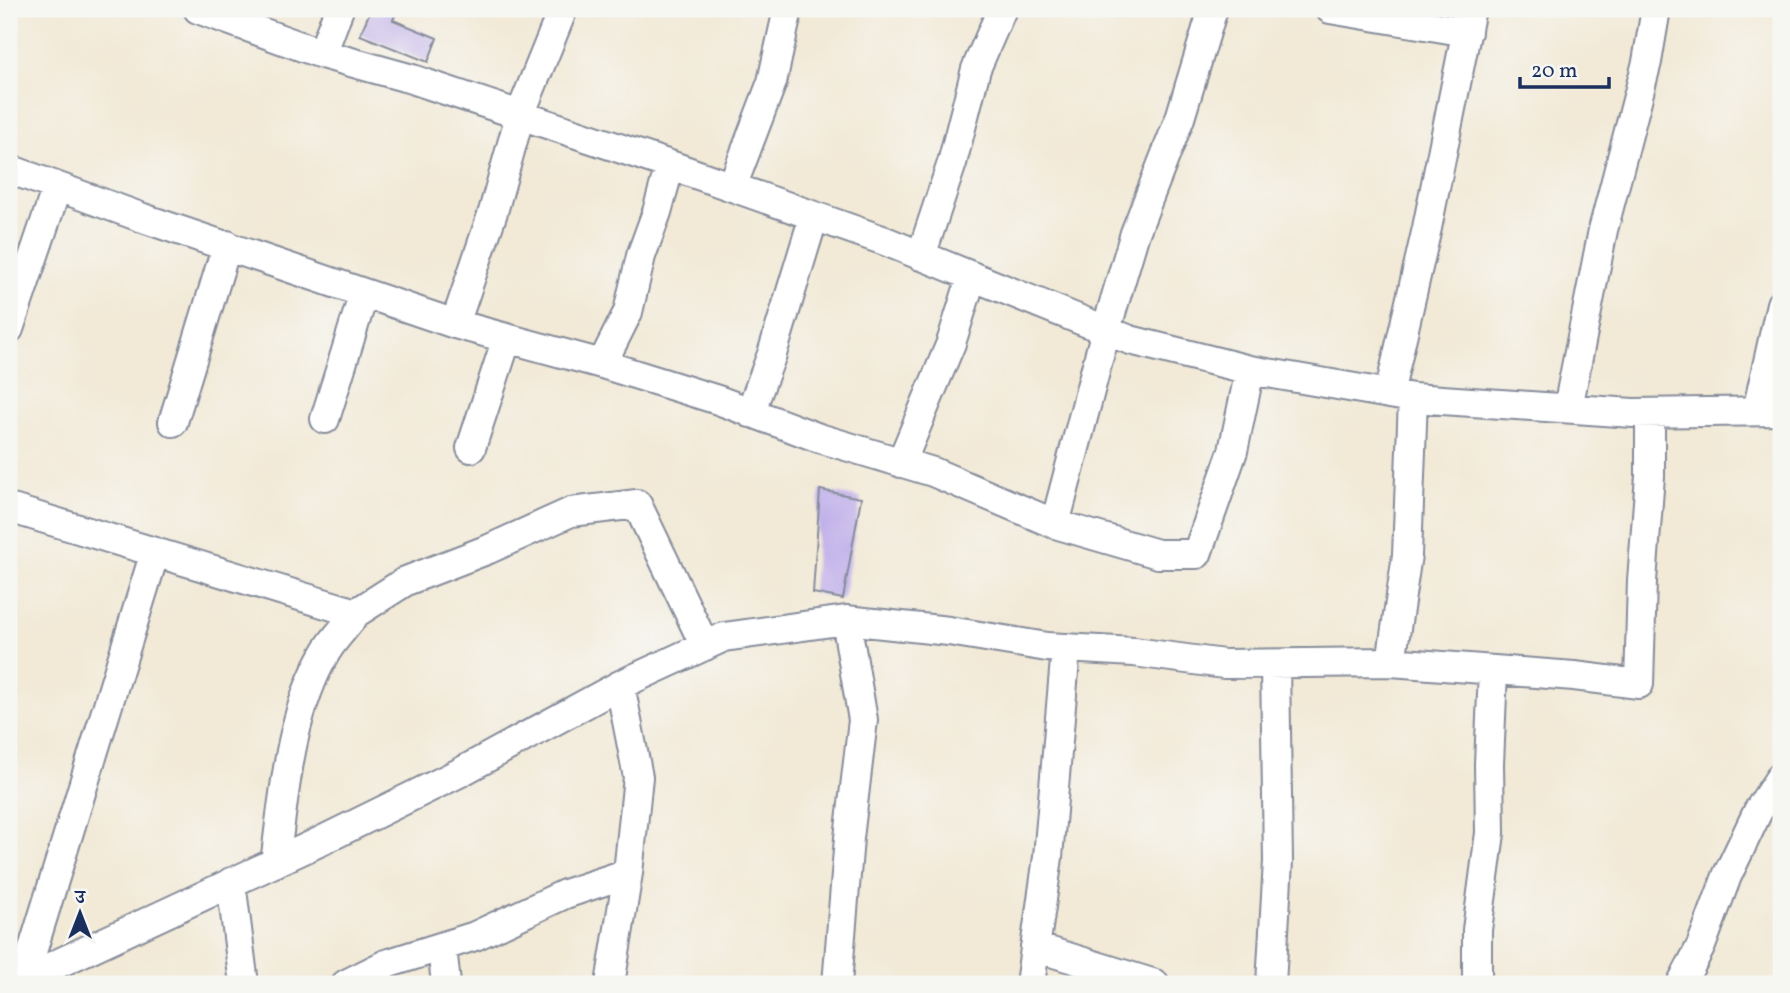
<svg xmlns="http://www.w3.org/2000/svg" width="1790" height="993" viewBox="0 0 1790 993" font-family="Vollkorn,'Noto Serif Devanagari',serif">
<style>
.building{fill:#c2b2ea}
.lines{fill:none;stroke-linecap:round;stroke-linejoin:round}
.street-casing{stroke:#868c9a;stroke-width:32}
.street{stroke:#fff;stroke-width:28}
</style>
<rect width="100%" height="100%" fill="#f6f6f2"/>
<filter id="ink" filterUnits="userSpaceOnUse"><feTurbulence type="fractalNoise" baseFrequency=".0143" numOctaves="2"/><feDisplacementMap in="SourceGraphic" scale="14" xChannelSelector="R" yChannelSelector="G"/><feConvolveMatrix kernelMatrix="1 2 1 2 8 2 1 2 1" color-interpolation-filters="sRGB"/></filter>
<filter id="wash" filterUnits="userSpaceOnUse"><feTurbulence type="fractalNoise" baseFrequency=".00686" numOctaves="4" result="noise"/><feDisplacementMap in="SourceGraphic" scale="28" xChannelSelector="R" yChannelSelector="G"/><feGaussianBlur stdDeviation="1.57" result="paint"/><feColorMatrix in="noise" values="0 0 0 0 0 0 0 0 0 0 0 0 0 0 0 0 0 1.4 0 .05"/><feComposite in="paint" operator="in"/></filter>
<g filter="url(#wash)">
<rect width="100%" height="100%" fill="#f2e9d6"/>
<g id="blocks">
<path class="building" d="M371 9 397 10 393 20 437 38 428 62 360 35Z
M820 490 861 498 843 599 813 593Z"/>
</g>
</g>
<g filter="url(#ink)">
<use href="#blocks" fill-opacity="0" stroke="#868c9a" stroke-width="2"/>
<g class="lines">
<defs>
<path id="street" d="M198 9 322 54 412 79 670 165 885 241 1130 340 1250 370 1413 398 1633 413 1781 411
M1330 9 1467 32
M322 54 339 9
M9 169 143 218 455 324 602 364 718 400 819 438 933 472 1055 524 1158 554H1197L1233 451 1250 370
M732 187 772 82 788 9
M921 256 952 163 976 69 1002 9
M455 324 493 212 520 115 563 9
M9 329 57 187
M602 364 628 312 641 256 657 212 670 165
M1389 394 1427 228 1471 9
M1568 408 1603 230 1647 62 1656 9
M1757 411 1781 304
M750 413 772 354 814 216
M325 419 364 293
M173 422 227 245
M471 448 507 338
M901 463 951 343 972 276
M9 508 356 613 406 581 489 549 571 512 637 504 705 646
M1055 524 1106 330 1135 233 1180 118 1213 9
M1391 662 1574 676 1639 684 1642 581 1650 476V413
M275 863C284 795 290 712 326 652 334 638 347 626 356 613
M231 882 244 984
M442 947 446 984
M1035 947 1155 984
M24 978 155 552
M14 984 321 841 459 773 620 685 724 637 846 620 949 631 1047 647 1134 652 1224 664 1391 662 1407 555 1413 398
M346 984 386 964 475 936 565 894 628 873
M610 984 628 873 638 777 620 685
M837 984 849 838 863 720 846 620
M1030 984 1048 857 1066 648
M1271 984 1278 861 1275 664
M1477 984V930L1490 833 1489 764 1493 671
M1681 984 1701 946 1727 876 1758 811 1781 776"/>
</defs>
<use href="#street" class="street-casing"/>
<use href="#street" class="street"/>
</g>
</g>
<rect width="1790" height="993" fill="none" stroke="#f6f6f2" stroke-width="35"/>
<g transform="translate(80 913)" stroke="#f6f6f2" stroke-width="5" paint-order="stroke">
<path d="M0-5L12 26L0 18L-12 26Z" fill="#1b2f5e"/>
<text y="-10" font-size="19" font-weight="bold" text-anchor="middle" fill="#1b2f5e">उ</text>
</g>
<path d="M1520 77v10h89v-10" fill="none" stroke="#1b2f5e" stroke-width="3.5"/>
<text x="1531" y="77" font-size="21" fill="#1b2f5e" stroke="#f6f6f2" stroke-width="5" paint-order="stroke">20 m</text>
</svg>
